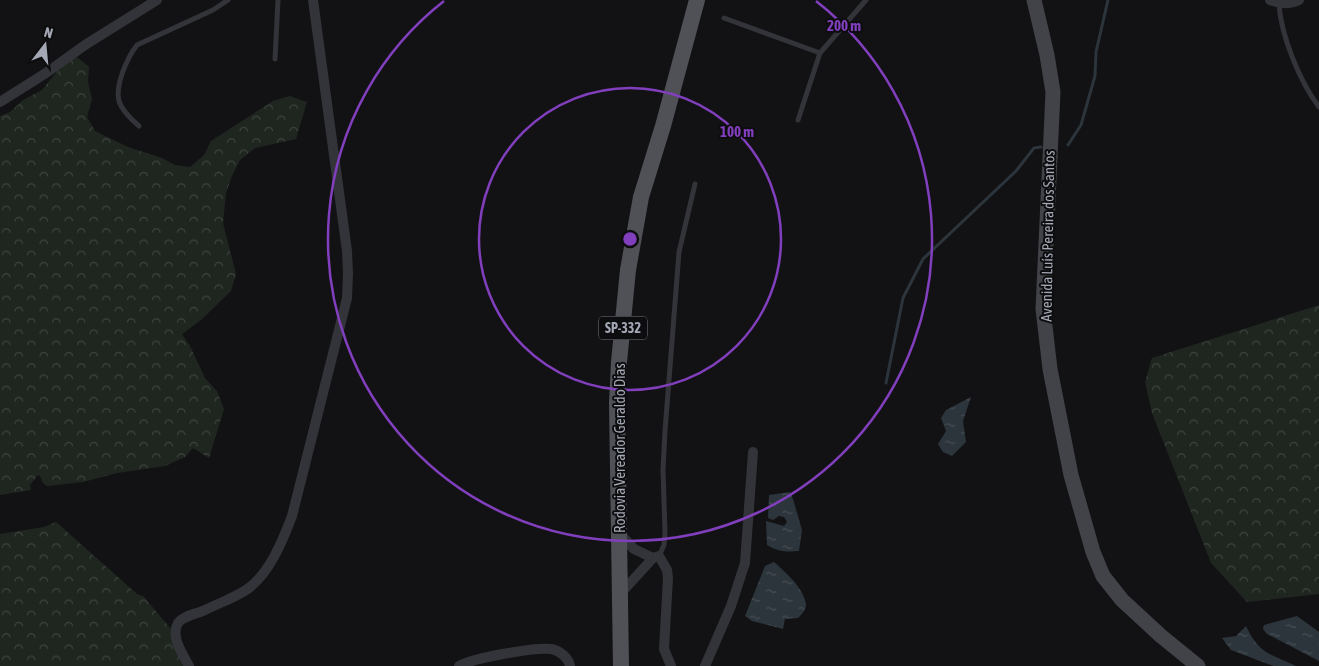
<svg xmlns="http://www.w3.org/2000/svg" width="1319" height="666" viewBox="0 0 1319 666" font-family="'Asap Condensed',sans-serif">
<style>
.forest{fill:url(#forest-crowns)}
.water{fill:url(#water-ripples)}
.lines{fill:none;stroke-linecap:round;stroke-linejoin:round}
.stream{stroke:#2c343c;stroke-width:3}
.lane{stroke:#333439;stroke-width:5}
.street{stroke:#333439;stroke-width:10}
.secondary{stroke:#414348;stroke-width:15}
.primary{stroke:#4f5157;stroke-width:16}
.ring{fill:none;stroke:#813fbd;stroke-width:2.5}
.labels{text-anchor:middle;stroke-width:4;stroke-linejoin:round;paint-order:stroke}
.shield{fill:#0d0d0f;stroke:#777a82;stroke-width:1}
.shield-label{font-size:14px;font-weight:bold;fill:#a4a8b4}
.street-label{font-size:15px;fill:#a4a8b4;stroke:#0d0d0f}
.centre{fill:#813fbd;stroke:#0d0d0f;stroke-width:2.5}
.ring-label{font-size:15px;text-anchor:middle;font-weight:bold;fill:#813fbd;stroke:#0d0d0f;stroke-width:4;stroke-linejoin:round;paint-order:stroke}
</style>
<defs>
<pattern id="forest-crowns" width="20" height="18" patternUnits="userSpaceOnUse" patternTransform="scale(1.25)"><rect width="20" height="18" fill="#1f2620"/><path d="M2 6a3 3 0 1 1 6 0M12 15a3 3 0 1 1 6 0" fill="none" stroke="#3d433e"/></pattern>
<pattern id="water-ripples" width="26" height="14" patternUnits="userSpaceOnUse" patternTransform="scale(1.25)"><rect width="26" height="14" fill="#2c343c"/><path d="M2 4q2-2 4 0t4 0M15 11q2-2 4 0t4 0" fill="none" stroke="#484f56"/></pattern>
</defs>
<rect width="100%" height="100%" fill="#121214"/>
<path class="forest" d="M77 57 89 67 88 82 92 99 87 117 95 131 128 147 162 158 175 165 190 167 204 155 211 141 273 101 290 96 307 102 296 139 255 148 240 160 232 176 226 193 223 223 236 274 231 291 201 320 182 334 190 346 205 378 217 391 224 409 209 458 193 448 185 457 165 466 117 473 83 482 47 486 43 483 40 476 38 475 30 485 31 490 0 495V116L10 112 23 100 42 90 62 65Z
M1319 305V594L1247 602 1211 563 1152 413 1145 382 1152 358Z
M56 522 137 594 143 596 172 630 188 666H0V534L44 527Z"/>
<path class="water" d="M971 397 963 421 966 442 952 456 943 452 938 444 946 431 941 418 946 410Z
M790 492 793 499 802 530 799 551C788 552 778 552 767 545L766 521 784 526 787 522 784 517 779 516 773 520 768 518 769 495Z
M774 562C786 573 803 587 806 604 806 610 802 614 798 618L785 619 783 629 752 621 745 616 765 566Z
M1297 616 1319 632V661L1267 634 1263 629 1264 625Z
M1246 626C1260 655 1269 653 1296 666H1274L1268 664 1231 650 1222 638 1236 636Z"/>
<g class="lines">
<path class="stream" d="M1068 145 1081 125 1095 76 1096 52 1108 0
M886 383 903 298 923 259 1016 171 1034 148 1041 147"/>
<path class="lane" d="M1279 4C1281 36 1300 82 1319 107
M724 18 820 53
M275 59 278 0
M798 120 820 53 866 0
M139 126C132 120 122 111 119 101 115 85 127 58 137 45L213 10 228 0
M659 556 664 545 665 532 663 470 665 431 679 252 695 184"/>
<path class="street" d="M1270 0C1280 4 1289 5 1299 0
M0 102 46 73 85 45 157 0
M620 534 634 549 653 558 659 556 667 570 668 578 664 649 671 666
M621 593 653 558
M189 666C183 654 170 637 178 623 184 615 197 614 205 610 219 603 234 598 246 590 269 575 283 540 292 516L347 298 348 274 347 251 313 0
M459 666C473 658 535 647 551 649 559 650 569 658 570 666
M705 666 731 606 745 563 753 452"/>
<path class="secondary" d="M1034 0 1047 55 1053 92 1043 309 1050 369 1071 475 1093 552 1103 576 1122 600 1161 636 1198 666"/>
<path class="primary" d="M621 666 617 403 619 362 628 270 641 197 663 126 697 0"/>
</g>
<g class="ring">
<circle cx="630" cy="239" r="151"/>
<path d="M816 1A302 302 0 1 1 444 1"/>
</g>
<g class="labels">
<rect class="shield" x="599" y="316.5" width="48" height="23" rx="4"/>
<g class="shield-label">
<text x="623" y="333">SP-332</text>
</g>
<g class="street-label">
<text transform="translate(1048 236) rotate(-89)" y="5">Avenida Luís Pereira dos Santos</text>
<text transform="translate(620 448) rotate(-90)" y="5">Rodovia Vereador Geraldo Dias</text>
</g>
</g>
<circle cx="630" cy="239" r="8" class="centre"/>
<g class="ring-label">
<text x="844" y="31">200 m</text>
<text x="737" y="137">100 m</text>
</g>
<g transform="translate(45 45) rotate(16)" stroke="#0d0d0f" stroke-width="4" paint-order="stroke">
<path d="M0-4L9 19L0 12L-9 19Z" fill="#a4a8b4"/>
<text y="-8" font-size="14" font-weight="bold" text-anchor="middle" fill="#a4a8b4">N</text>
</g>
</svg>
